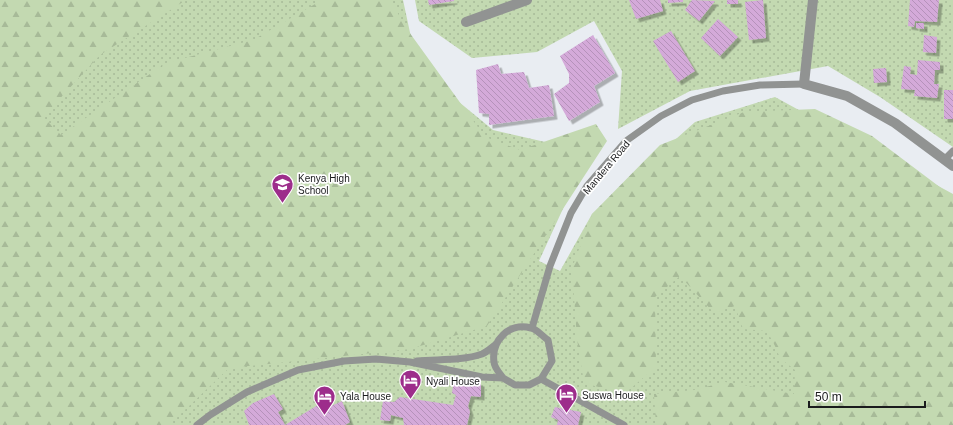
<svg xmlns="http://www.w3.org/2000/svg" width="953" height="425" viewBox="0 0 953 425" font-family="Helvetica,sans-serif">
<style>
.grass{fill:url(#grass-dots)}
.forest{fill:url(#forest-firs)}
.building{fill:url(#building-back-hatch);filter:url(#shadow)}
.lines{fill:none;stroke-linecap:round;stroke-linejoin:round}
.service{stroke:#919392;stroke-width:7}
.minor{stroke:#919392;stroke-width:10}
.labels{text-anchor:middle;stroke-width:3.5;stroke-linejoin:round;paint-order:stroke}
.street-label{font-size:10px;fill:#1a1b1d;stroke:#fff}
.poi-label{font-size:10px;fill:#1a1b1d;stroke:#fff;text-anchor:start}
</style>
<defs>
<pattern id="grass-dots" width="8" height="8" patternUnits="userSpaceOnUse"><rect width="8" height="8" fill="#c3d9b1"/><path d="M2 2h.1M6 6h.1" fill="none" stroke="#a7ba98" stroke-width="1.8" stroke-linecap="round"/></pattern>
<pattern id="forest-firs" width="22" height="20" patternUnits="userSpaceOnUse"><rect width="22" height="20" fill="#c3d9b1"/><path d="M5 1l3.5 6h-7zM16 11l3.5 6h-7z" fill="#a7ba98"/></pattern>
<pattern id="building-back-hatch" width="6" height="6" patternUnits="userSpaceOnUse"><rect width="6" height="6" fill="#d4aad9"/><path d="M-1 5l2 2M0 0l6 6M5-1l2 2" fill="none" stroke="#b592ba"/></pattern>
<filter id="shadow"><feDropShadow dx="3.5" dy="3.5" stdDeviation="0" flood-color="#0004"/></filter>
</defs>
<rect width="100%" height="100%" fill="#e9edf2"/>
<path class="grass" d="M0 0H403L423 93 459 102 493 130 589 152 539 261 560 271 592 214 695 122 775 97 953 194V425H0Z
M415 0H953V147L880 97 828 66 690 91 618 129 622 71 594 21 537 52 472 58 419 21Z"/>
<path class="forest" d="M0 0H186L100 55 43 117 61 135 166 63 253 40 322 0H391L404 25 485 137 520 150 596 124 607 141 487 326 410 349 229 368 169 425H0Z
M815 109 872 136 953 197V425H656L654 394 694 390 725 382 794 394 795 370 780 358 775 346 767 331 743 329 735 306 714 313 680 276 655 297 656 367 624 394 584 383 577 339 572 268 592 214 660 145 744 112Z"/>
<path class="building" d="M428 0H454V1L429 5Z
M629 0H660L663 11 636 19Z
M668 0H683V2L668 3Z
M692 0 715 1 699 21 685 10Z
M727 0H738V4H727Z
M763 0 766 38 749 40 745 2Z
M910 0H939L937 22 915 21 914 27 908 26Z
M718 19 738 37 720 56 701 38Z
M916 23H924V29L916 28Z
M671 31 695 71 678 82 653 41Z
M593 35 615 73 594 86 600 102 569 121 554 94 569 83V74L560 56Z
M924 35 937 37 936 53 923 52Z
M918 60 940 62V70H935L934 84H939L937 98 914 96 915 90 901 89 904 66 911 67 910 74 917 75Z
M498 64 501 74 524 72 529 88 549 85 554 116 489 125V114L479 113 476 70Z
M886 68 887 82 874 83 873 69Z
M944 90H953V119H944Z
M454 379 481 383V397L471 396 468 406 470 412 467 425H404L403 418 391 415 390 421 380 420 383 401 394 402 400 397 453 405 456 395 452 393Z
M274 394 283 409 278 412 285 425H249L244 411 253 403Z
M342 401 350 422 345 425H285L318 405 323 410Z
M555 407 581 412 578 425H557L558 420 551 417Z"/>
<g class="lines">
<path class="service" d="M945 159 953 151
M532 328 550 266 571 213 587 186 626 141 661 116 692 100 723 91 760 85 804 84
M417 361C438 359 462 361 482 354 487 352 491 348 495 345
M541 379 624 425
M197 425 210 415 247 392 298 370 344 361 376 359 410 362 482 377 503 378 515 385H529L541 379 552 361 548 340C543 337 537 329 531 328 509 322 491 341 494 362 494 367 500 374 503 378"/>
<path class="minor" d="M813 0 804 84 847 96 895 123 953 166
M466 22 527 0"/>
</g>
<defs>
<symbol id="school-pin" viewBox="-11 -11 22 30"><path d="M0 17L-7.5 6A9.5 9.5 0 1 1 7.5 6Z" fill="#9d2d8b" stroke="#fff"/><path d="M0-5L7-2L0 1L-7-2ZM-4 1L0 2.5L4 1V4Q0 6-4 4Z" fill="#fff"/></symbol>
<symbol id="hotel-pin" viewBox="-11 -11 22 30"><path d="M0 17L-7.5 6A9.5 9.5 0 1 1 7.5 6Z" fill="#9d2d8b" stroke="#fff"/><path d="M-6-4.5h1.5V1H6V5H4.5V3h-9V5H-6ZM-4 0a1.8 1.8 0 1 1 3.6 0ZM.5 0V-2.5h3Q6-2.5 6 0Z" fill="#fff"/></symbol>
</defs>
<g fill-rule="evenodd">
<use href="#school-pin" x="270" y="172" width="25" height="34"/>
<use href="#hotel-pin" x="398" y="368" width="25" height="34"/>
<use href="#hotel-pin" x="554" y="382" width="25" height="34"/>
<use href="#hotel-pin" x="312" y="384" width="25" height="34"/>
</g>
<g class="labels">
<g class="street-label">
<text transform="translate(606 167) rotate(-50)" y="4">Mandera Road</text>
</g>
<g class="poi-label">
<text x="298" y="182">Kenya High<tspan x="298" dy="12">School</tspan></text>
<text x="426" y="385">Nyali House</text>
<text x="582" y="399">Suswa House</text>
<text x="340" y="400">Yala House</text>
</g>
</g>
<path d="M809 401v6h116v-6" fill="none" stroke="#1a1b1d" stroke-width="2"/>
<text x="815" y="401" font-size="12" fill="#1a1b1d" stroke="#ffffff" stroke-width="3" paint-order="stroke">50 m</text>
</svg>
